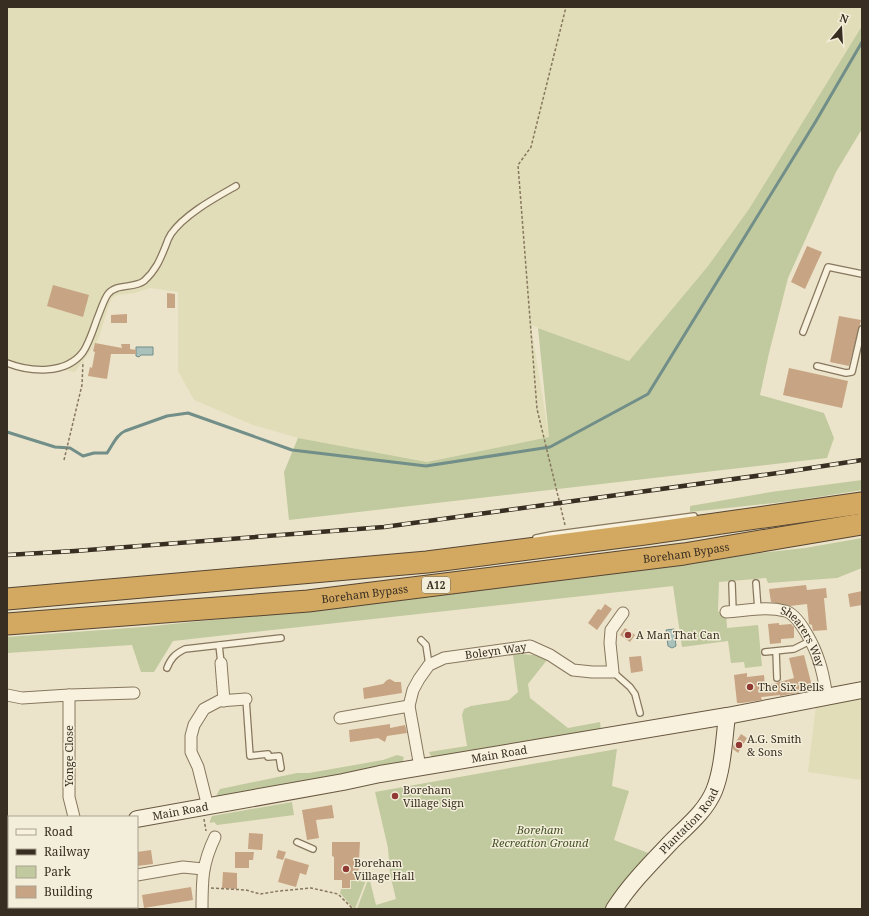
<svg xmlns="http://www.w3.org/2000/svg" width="869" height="916" viewBox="0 0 869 916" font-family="'Noto Serif',serif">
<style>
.farmland{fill:#e1ddb8}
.green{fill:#c1c99e}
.water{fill:#aac0bb;stroke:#718e89}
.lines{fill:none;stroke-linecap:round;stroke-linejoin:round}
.stream{stroke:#718e89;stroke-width:3}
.building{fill:#c7a483}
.lane-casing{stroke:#87775f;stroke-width:8}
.street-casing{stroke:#87775f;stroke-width:13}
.secondary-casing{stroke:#695842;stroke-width:18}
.highway-casing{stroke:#554533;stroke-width:23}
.path{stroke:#87775f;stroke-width:1.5;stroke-dasharray:3 2;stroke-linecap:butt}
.lane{stroke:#f7f1dd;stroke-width:5.5}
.street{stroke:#f7f1dd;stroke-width:11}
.secondary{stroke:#f7f1dd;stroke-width:16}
.highway{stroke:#d3a962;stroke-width:21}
.rail-casing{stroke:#392e22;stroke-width:4.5}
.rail{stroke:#f3eed9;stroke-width:3;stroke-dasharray:9;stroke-linecap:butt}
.poi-dot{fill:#913a34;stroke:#f3eed9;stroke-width:1.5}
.labels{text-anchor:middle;stroke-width:3;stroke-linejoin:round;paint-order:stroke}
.shield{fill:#f3eed9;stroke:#716859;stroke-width:1}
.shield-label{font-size:10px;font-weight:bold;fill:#392e22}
.street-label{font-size:11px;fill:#392e22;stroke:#f3eed9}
.poi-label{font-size:11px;fill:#392e22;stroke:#f3eed9;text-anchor:start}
.park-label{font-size:11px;font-style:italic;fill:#46532a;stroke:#f3eed9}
</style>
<rect width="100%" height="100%" fill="#ece4ca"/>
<path class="farmland" d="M7 7H862V26L749 209 708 266 629 361 531 325 549 437 427 462 298 438 253 425 194 400 178 371V292L150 288 135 293 118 295 112 298 109 305 98 340 75 372 65 370 36 372 23 371 7 366Z
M862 697V780L808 772 816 705Z"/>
<path class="green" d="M862 26V129L836 172 788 278 769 353 760 395 824 413 834 438 827 458 289 520 284 472 298 438 427 462 549 437 538 328 629 361 708 266 749 209Z
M862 480V490L793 501 690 512V506L771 492Z
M862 538V568L837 578 768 583 766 578 719 582 718 612H726L727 628 758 625 762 666 745 668 744 662 731 663 728 641 682 647 673 586 173 641 154 672H141L132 645 7 653V637L143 627 289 612 723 557 805 548Z
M518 654 534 655 547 660 528 684 530 698 568 728 600 722 601 730 533 744 512 743 488 749 435 758 431 756 429 752 467 746 462 715 464 709 471 706 509 700 518 692 513 655Z
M617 749 612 786 629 791 614 840 651 854 607 909H357L369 877 376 905 396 899 390 874 388 848 375 792Z
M397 755 404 757 402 763 220 798 216 796 220 789 297 773H309L383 760Z
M292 802 294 815 217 825 214 822 210 823V821L212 816Z
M360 873 368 875 355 909 353 908 340 893 341 889H351V881H359Z"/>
<path class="water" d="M136 347H153V355H141L139 357 136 356Z
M674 629 676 646 672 648 668 646 666 630Z"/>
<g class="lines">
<path class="stream" d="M7 432 55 447 70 448 83 456 94 453H107C113 445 116 435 125 431L167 416 188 413 292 450 426 466 550 447 648 394 816 121 862 42"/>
</g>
<path class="building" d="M807 246 822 252 805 289 791 282Z
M53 285 89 295 83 317 47 306Z
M167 293 175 294V308H167Z
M127 314V323H111V315Z
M839 316 861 320 849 366 830 362Z
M95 343 122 348 121 344H130V349L136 350V354H111L107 379 88 376 90 367 92 368 95 352 93 351Z
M789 368 848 381 842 408 783 395Z
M806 585 807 590 826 588 827 598H824L827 630 813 631 812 625 809 624 807 604 790 606 771 602 769 589Z
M862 591V605L850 607 848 594Z
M605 604 612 609 597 630 588 623 598 609 601 610Z
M779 623V625L791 624 794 627V638L781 639V643L770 644 768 624Z
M625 628 635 635 630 642 620 635Z
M804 655 813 690 780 696V695L761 697 762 700 742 703H737L734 675 747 673V677L764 675 765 686 794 678 789 658Z
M641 656 643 671 631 673 629 657Z
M390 679 395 682H401L402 693 364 699 363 688 383 684 387 680Z
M390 724V728L405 725 407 733 387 736 385 742 378 738 350 742 349 730Z
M741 734 747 738 738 753 733 749V746Z
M332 805 334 818 316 820 319 838 307 840 302 810Z
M249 833 263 834 262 850 248 849Z
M332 842H360L358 880H350V888H342V880H334V857L332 856Z
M151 850 153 864 137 866V852Z
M278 850 286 852 283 860 276 858Z
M235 852H254L253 860H249V868H235Z
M285 858 309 865 306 875 300 873 296 887 278 882Z
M223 872 237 873V889L222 888Z
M191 887 193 900 144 908 142 895Z"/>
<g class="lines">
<defs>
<path id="lane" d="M803 332 828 267 862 274
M7 363C30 372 66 375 83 352 89 343 93 330 97 319 100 312 104 299 108 294 117 283 133 289 144 281 156 270 160 260 166 245 167 242 169 237 171 234 185 214 215 198 236 186
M817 366 846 373 852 372 862 329
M536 538 551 535 694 516
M756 583 758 610
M732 584 733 611
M421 640 426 645 429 665
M219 645 221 663
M776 651 777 678
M765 652 794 649 810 641
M167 668C171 658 175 654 185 649L281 638
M613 672 630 687 635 694 640 713
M246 699 250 756 268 754V757L279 756 281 768
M297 842 313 849"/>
<g id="street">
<path id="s1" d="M726 612C745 611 766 606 785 611 799 614 815 648 819 661 823 672 825 685 827 697"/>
<path d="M221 663 224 701"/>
<path d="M7 695 22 698 69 695V797L74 817"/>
<path d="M69 695 134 693"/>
<path d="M340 718 409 706"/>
<path id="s2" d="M420 767 409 706 413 690 419 679 429 665 444 658 530 646 550 655 573 670 592 672H613L610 643 611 630 623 613"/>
<path d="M208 807 198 767 191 752V736L194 725 204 709 219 701 246 699"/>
<path d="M137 875 183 867 203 869"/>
<path d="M45 909 46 907"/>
<path d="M202 909C202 880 202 864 215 837"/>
</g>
<g id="secondary">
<path id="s3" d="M137 819 343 782 380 774 727 716 862 690"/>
<path d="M7 844 9 843"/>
<path id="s4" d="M614 909C630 884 651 863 671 842 687 826 705 812 714 791 723 769 724 739 727 716"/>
</g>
<g id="highway">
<path d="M7 599 427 562 645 534 862 503"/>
<path id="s5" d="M7 624 308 601 684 554 862 524"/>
</g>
</defs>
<use href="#lane" class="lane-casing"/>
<use href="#street" class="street-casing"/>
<use href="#secondary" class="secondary-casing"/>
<use href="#highway" class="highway-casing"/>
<path class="path" d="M64 460 82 385 83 362
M565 525 537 409 518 165 531 147 566 7
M204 819 206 831
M211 888 246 890 260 894 279 891 311 888 338 894 353 909"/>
<use href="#lane" class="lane"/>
<use href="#street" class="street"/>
<use href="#secondary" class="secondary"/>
<use href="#highway" class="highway"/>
<defs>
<path id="rail" d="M7 555 75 551 384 527 785 472 862 460"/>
</defs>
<use href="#rail" class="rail-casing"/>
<use href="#rail" class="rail"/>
</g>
<g class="poi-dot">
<circle cx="628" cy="635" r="4"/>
<circle cx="750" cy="687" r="4"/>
<circle cx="739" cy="745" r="4"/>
<circle cx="395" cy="796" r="4"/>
<circle cx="346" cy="869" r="4"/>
</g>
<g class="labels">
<rect class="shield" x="422" y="577" width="28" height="16" rx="3"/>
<g class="shield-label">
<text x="436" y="589">A12</text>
</g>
<g class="street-label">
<text dy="4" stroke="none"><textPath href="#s5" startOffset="683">Boreham Bypass</textPath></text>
<text dy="4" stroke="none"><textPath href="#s5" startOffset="359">Boreham Bypass</textPath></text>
<text dy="4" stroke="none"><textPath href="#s1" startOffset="91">Shearers Way</textPath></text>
<text dy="4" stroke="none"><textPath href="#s2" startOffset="177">Boleyn Way</textPath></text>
<text dy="4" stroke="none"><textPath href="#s3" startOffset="368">Main Road</textPath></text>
<text transform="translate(69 756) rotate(-90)" y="4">Yonge Close</text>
<text dy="4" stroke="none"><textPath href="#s3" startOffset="44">Main Road</textPath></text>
<text dy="4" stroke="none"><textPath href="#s4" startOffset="116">Plantation Road</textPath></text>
</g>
<g class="poi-label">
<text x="636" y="639">A Man That Can</text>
<text x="758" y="691">The Six Bells</text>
<text x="747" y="743">A.G. Smith<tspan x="747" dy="13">&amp; Sons</tspan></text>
<text x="403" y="794">Boreham<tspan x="403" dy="13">Village Sign</tspan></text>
<text x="354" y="867">Boreham<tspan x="354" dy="13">Village Hall</tspan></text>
</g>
<g class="park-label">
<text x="540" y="834">Boreham<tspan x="540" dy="13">Recreation Ground</tspan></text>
</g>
</g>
<rect width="869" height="916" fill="none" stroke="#392e22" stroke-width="16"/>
<rect x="8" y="816" width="130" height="92" fill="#f3eed9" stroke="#a9a190"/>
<rect x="16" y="829" width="20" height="6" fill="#f7f1dd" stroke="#a9a190"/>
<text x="44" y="836" font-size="12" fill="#392e22">Road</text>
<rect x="16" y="849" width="20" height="6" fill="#392e22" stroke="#a9a190"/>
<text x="44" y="856" font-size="12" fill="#392e22">Railway</text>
<rect x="16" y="866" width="20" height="12" fill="#c1c99e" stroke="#a9a190"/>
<text x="44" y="876" font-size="12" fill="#392e22">Park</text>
<rect x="16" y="886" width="20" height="12" fill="#c7a483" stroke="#a9a190"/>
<text x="44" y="896" font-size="12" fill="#392e22">Building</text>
<g transform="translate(841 28) rotate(18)" stroke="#f3eed9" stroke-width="3" paint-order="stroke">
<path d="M0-3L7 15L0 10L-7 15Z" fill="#392e22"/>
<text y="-6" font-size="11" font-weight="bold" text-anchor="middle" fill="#392e22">N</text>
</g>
</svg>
